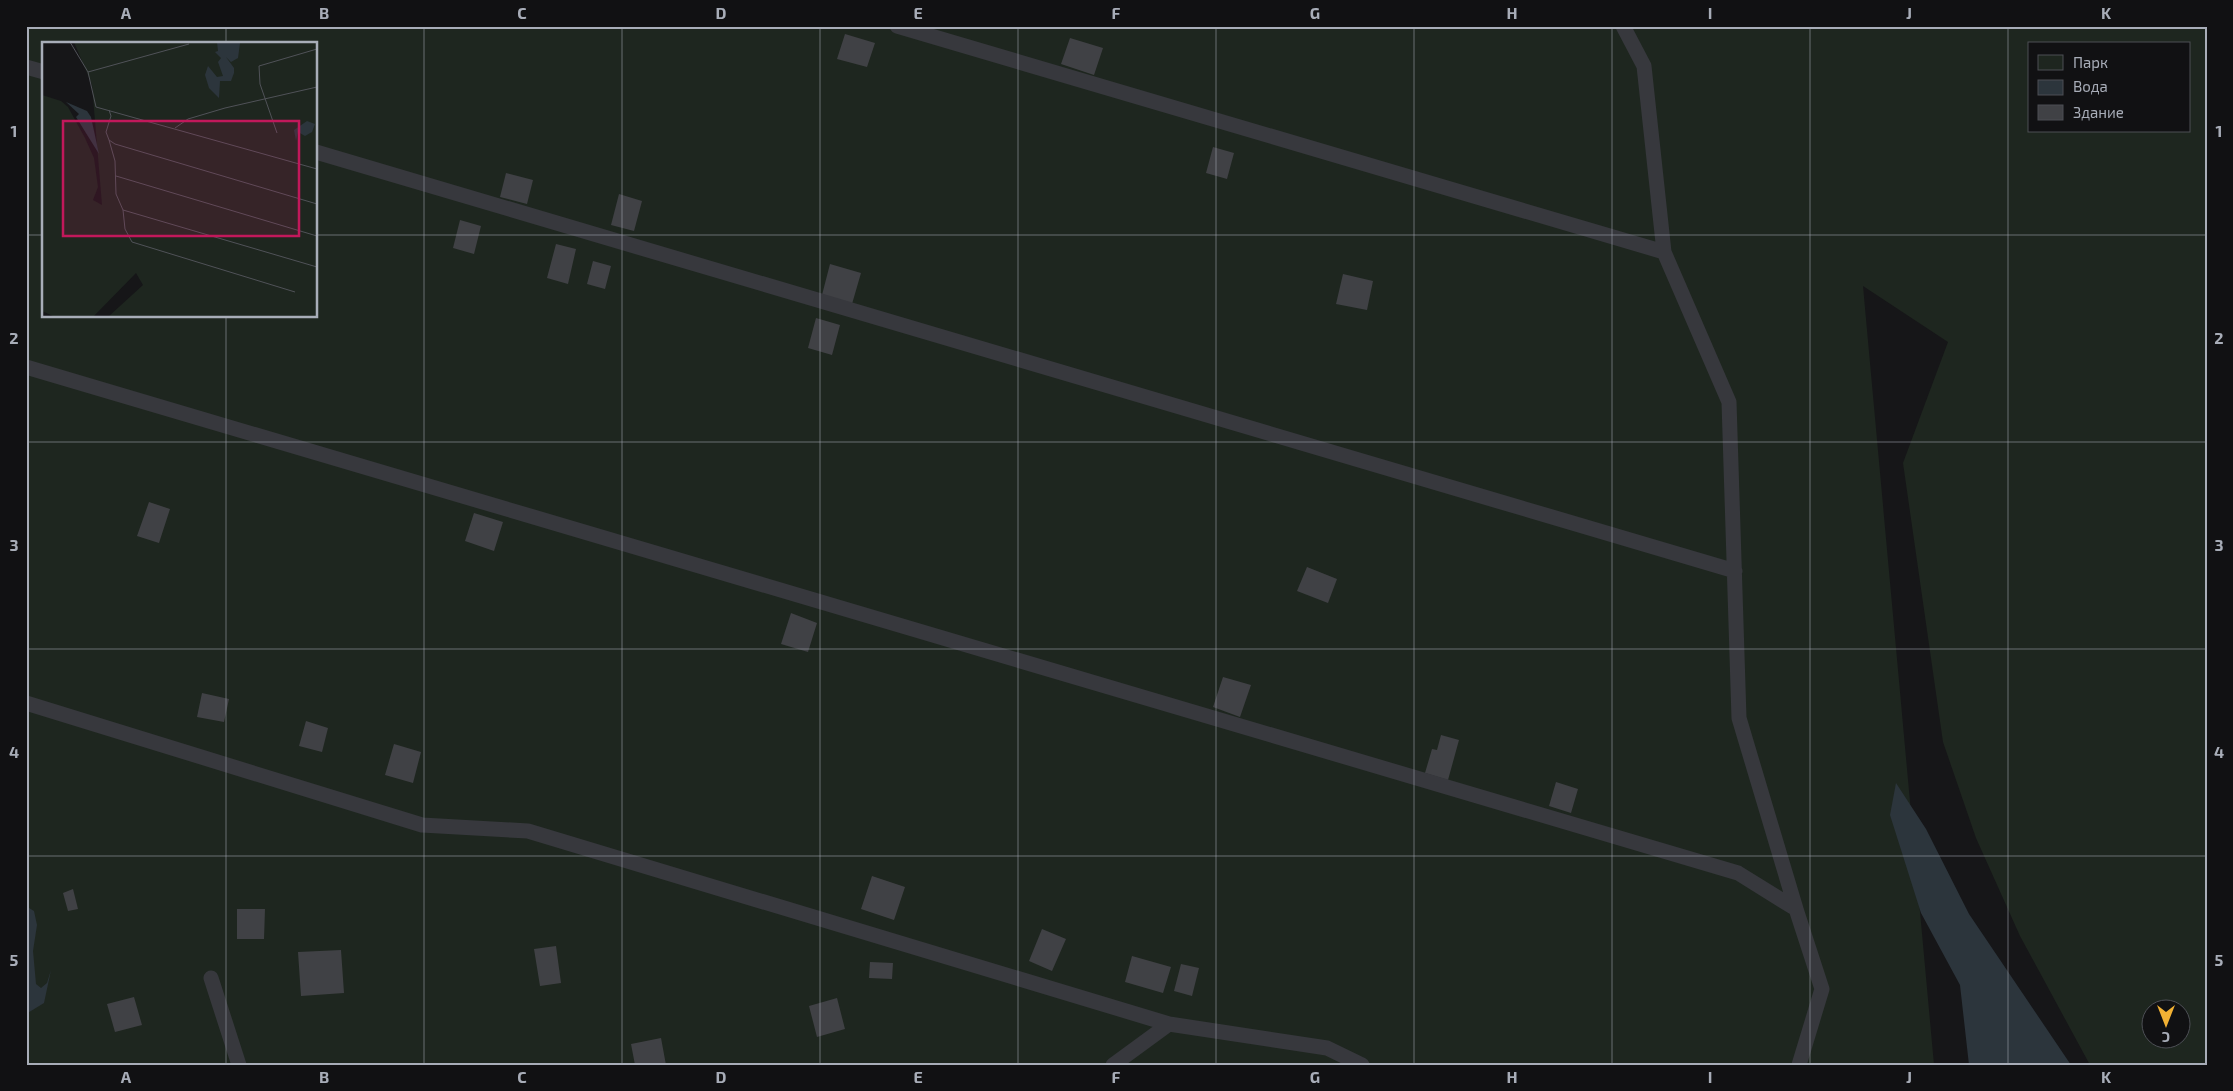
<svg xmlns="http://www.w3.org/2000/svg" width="2233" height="1091" viewBox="0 0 2233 1091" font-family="'Exo 2',sans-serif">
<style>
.green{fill:#1e261f;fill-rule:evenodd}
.water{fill:#2c353c}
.building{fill:#404145}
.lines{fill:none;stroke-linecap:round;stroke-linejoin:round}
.service{stroke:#37383d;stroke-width:15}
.grid{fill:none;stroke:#a8adb8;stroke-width:1;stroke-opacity:0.55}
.inset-road{fill:none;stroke:#505258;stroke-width:1}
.view{fill:#c2185b;fill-opacity:0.15;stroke:#c2185b;stroke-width:2.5}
.inset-edge{fill:none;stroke:#a8adb8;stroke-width:2.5}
.neatline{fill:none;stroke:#a8adb8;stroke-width:2}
.grid-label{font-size:16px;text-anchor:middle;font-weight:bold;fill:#a8adb8}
</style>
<rect width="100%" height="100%" fill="#161618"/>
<path class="green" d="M26 26H2207V1065H2090L2020 936 1976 838 1943 742 1903 463 1948 342 1863 286 1934 1065H26ZM44 44H316V316H44ZM2029 44H2189V131H2029ZM2150 1008H2180V1038H2150Z"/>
<path class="water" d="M1896 783 1926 829 1969 914 2071 1065H1969L1960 985 1921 913 1890 815Z
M29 908 34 911 37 925 33 951 36 984 41 988 47 983 51 970 44 1003 26 1014V938L29 930 26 909Z"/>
<path class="building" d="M845 34 875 43 867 67 837 59Z
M1070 38 1103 48 1094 75 1061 64Z
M1213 147 1234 153 1227 179 1206 173Z
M506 173 533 180 527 204 500 197Z
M619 194 642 201 634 231 611 225Z
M460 220 481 226 474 254 453 248Z
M556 244 576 249 568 284 547 278Z
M593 261 611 266 605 289 587 284Z
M830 264 861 273 852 304 822 295Z
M1343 274 1373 281 1367 310 1336 304Z
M816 318 840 325 832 355 808 348Z
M149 502 170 509 159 543 137 536Z
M474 513 503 522 494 551 465 541Z
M1307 567 1337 579 1328 603 1297 591Z
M791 613 817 623 808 652 781 644Z
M1223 677 1251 685 1240 717 1213 707Z
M202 693 229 699 224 722 197 717Z
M306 721 328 728 322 752 299 746Z
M1441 735 1459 740 1448 780 1425 773 1432 749 1437 750Z
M394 744 421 752 413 783 385 775Z
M1556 782 1578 789 1571 813 1549 806Z
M872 876 905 887 894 920 861 909Z
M73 889 78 909 68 911 63 893Z
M237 909H265L264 939H237Z
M1042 929 1066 939 1052 971 1029 961Z
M556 946 561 983 540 986 534 949Z
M341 950 344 993 301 996 298 952Z
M1132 956 1171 967 1163 993 1125 982Z
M870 962 893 963 892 979 869 978Z
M1181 964 1199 968 1192 996 1174 991Z
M134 997 142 1025 115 1032 107 1004Z
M837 998 845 1029 817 1037 809 1006Z
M661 1038 666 1065H635L631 1044Z"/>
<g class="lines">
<path class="service" d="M897 26 1664 252
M1623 26 1644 66 1664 252 1729 402 1739 718 1796 909
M26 67 44 72
M316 152 1735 571
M26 367 1738 873 1796 909 1822 989 1799 1065
M26 703 422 825 528 831 1169 1024 1327 1048 1362 1065
M211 978 239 1065
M1113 1065 1169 1024"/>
</g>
<path class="grid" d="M226 26V44M424 26V1065M622 26V1065M820 26V1065M1018 26V1065M1216 26V1065M1414 26V1065M1612 26V1065M1810 26V1065M2008 26V1065M26 235H44M316 235H2207M226 316V1065M26 442H2207M26 649H2207M26 856H2207"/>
<g transform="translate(42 42)">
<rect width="275" height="275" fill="#161618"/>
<path d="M32 0H275V275H66L101 243 94 231 51 275H13L0 269V53L19 59 26 65 43 96 52 116 56 145 51 158 60 163 50 43Z" fill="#1e261f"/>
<path d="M175 0 198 1 196 16 189 20 184 15 192 26V31L189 39H178L177 56 167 46 163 33 166 24 175 35 181 34 176 20 179 16 173 10 176 9ZM24 60 45 69 49 75 57 112 34 75 37 72ZM265 79 273 82 270 90 263 94 256 90 254 99 252 88Z" fill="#2c353c"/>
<path class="inset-road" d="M28 0 46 30 54 65 275 127M46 30 147 2M67 68 69 74 64 90 67 98 73 102 275 162M133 86 146 77 183 66 275 45M235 91 218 42 217 24 275 7M67 98 73 119 74 152 81 168 83 187 90 200 253 250M74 134 275 194M81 168 275 225"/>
<path class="view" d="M21 79H257V194H21Z"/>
<rect width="275" height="275" class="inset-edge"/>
</g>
<rect width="2233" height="1091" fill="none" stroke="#111113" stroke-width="55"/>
<rect x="2028" y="42" width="162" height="90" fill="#111113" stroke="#4d4f55"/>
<rect x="2038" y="55" width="25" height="15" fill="#1e261f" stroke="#4d4f55"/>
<text x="2073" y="68" font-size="15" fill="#a8adb8">Парк</text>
<rect x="2038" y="80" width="25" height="15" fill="#2c353c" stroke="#4d4f55"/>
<text x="2073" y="92" font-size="15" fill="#a8adb8">Вода</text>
<rect x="2038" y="105" width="25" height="15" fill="#404145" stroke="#4d4f55"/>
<text x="2073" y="118" font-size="15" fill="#a8adb8">Здание</text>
<g transform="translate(2166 1024) rotate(180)"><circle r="24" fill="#111113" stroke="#4d4f55"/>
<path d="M0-4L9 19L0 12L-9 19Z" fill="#f2b134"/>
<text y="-8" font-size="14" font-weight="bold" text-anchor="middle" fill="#a8adb8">С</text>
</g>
<rect x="28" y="28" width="2178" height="1036" class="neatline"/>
<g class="grid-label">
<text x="126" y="19">A</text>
<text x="324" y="19">B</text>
<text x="522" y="19">C</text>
<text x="721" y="19">D</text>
<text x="918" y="19">E</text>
<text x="1116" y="19">F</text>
<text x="1315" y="19">G</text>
<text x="1512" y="19">H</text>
<text x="1710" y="19">I</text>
<text x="1909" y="19">J</text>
<text x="2106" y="19">K</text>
<text x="14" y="137">1</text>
<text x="2219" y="137">1</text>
<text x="14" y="344">2</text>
<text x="2219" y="344">2</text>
<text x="14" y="551">3</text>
<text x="2219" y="551">3</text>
<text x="14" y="758">4</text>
<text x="2219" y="758">4</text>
<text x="14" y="966">5</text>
<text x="2219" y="966">5</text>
<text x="126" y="1083">A</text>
<text x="324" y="1083">B</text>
<text x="522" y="1083">C</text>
<text x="721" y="1083">D</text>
<text x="918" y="1083">E</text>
<text x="1116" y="1083">F</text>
<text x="1315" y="1083">G</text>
<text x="1512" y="1083">H</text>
<text x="1710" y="1083">I</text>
<text x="1909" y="1083">J</text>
<text x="2106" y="1083">K</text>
</g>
</svg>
